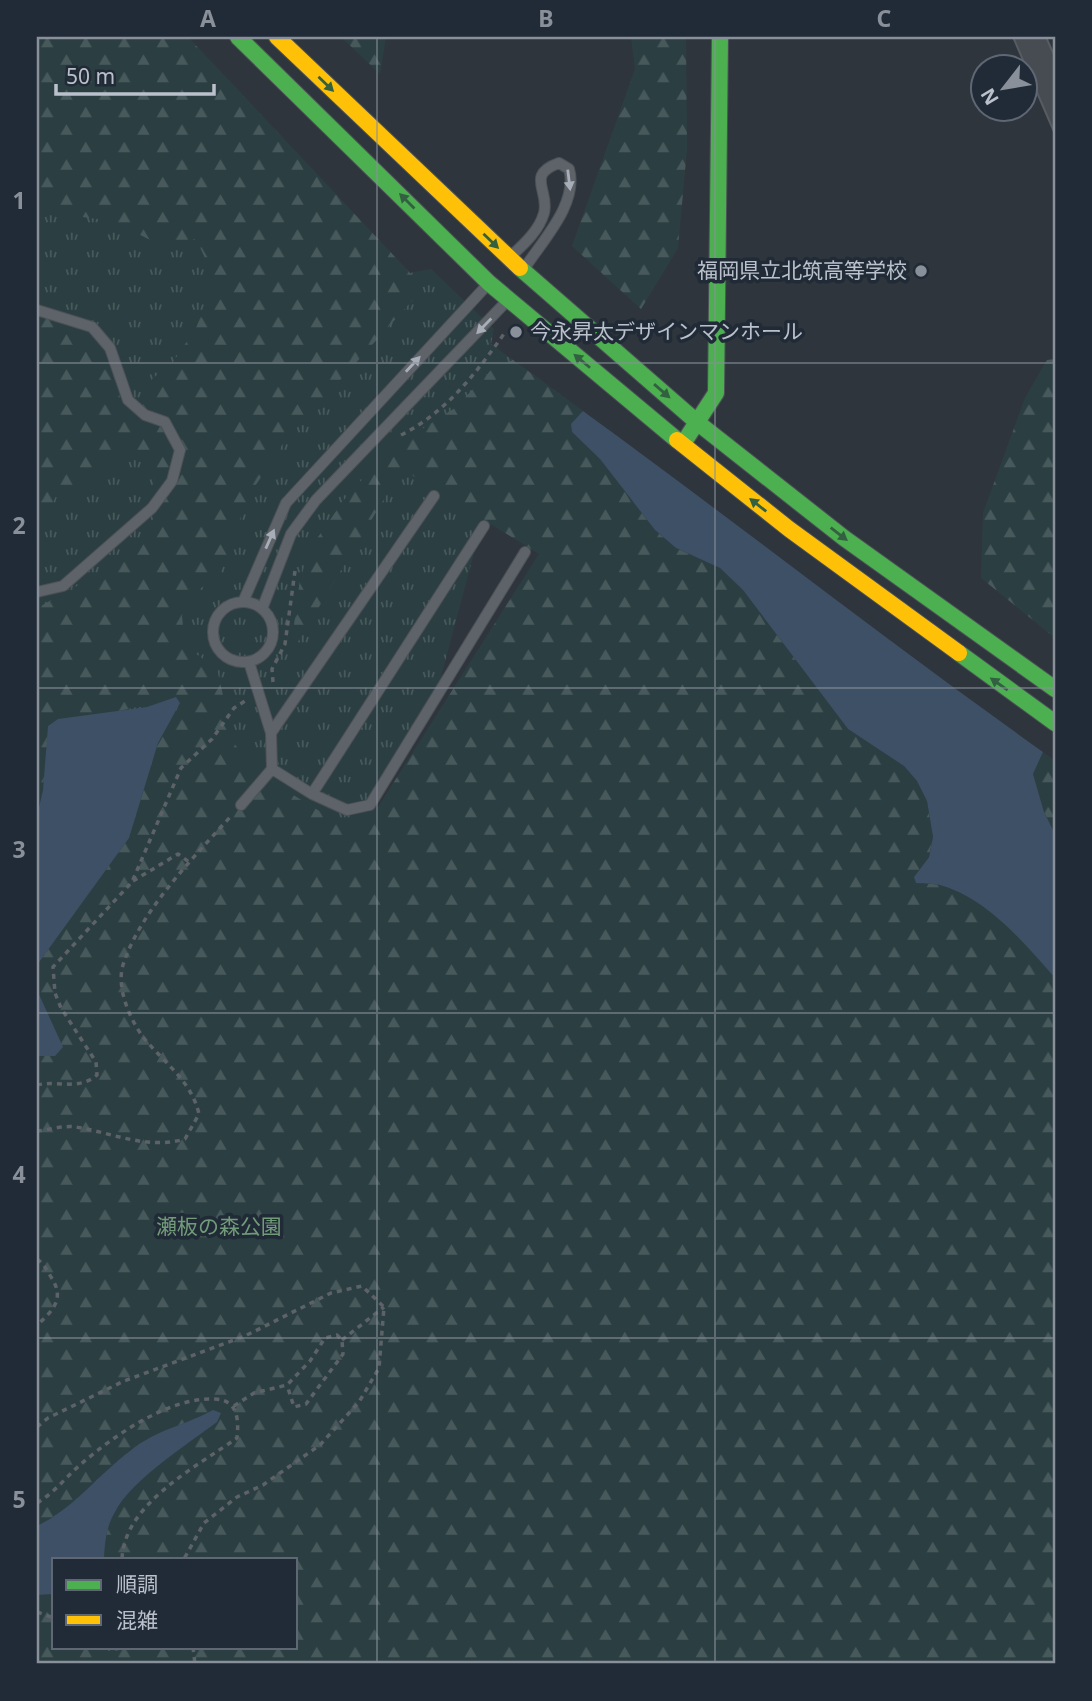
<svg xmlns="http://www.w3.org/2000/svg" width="1092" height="1701" viewBox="0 0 1092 1701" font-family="'Noto Sans','Noto Sans JP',sans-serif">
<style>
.grass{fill:url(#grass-tufts)}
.forest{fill:url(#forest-firs)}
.water{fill:#3d5066}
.building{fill:#464c52;stroke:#575c63;stroke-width:2}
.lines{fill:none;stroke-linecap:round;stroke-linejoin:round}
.lane-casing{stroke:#4d5157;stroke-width:12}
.fast-casing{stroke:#4d5157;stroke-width:18}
.slow-casing{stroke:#4d5157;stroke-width:18}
.path{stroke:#5c6267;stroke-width:3.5;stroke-dasharray:5 5;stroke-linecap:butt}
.lane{stroke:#5e636a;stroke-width:10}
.fast{stroke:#4caf50;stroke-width:16}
.slow{stroke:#ffc107;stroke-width:16}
.oneway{fill:#326041}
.oneway2{fill:#a8aeb8}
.grid{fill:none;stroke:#89909a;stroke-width:2;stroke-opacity:0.55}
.poi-dot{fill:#89909a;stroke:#212b37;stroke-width:2.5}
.labels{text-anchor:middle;stroke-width:7;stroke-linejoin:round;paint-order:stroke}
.poi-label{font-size:21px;fill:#bac1cc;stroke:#212b37;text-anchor:end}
.park-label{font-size:21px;fill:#729b79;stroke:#212b37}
.neatline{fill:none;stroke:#89909a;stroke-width:2.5}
.grid-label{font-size:23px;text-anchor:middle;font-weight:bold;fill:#89909a}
</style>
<defs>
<pattern id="grass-tufts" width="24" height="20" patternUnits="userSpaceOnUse" patternTransform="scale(1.75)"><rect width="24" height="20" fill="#2b3f42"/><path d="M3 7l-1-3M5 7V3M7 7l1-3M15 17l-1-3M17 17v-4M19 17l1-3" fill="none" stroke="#48595c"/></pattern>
<pattern id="forest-firs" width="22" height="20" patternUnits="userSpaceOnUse" patternTransform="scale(1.75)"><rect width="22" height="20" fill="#2b3f42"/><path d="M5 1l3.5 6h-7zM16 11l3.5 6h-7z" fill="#48595c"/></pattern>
</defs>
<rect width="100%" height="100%" fill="#2e353c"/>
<path class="grass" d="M37 37H188L410 273 431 269 494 329 491 344 583 411 477 542 439 684 368 798 384 815 405 1324 104 1559 105 1536 37 1526V1056H55L37 990 43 765 37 816Z"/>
<path class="forest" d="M37 37H188L411 274 420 292 284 442 248 497 220 574 193 594 182 616 185 646 217 669 234 743 254 771 339 823 373 815 539 554 402 469 290 655 300 579 311 547 351 490 403 441 455 408 492 369 513 360 583 411 571 424 572 432 600 459 655 530 676 548 720 568 743 590 848 729 904 766 917 781 927 801 933 837 929 856 914 877 916 883C924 884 935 883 943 886 989 901 1025 942 1055 978V1664H37V1595L54 1594V1647H296V1559H104C105 1542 106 1527 114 1512 131 1480 188 1444 217 1422L213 1410C184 1426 156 1430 130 1451 98 1475 73 1509 37 1526V1056H55L59 1040 38 994 37 965 129 838 158 743 180 704 164 701 101 715 58 719 48 726 43 790 37 816V608L138 552 153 524 155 469 143 453 127 448C107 465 92 483 73 500L57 494 48 512 37 515V315L92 334 112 371 124 410 142 395 152 379 173 362 196 328 215 279 196 239 158 244 113 221 75 216 37 190Z
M341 37H386L380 74Z
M631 37H686L687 149 678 248 641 309 572 246 635 69Z
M1055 359V638L981 578 983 513 1025 398 1047 360Z
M1043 752 1055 761V834L1044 812 1033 774Z"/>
<path class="water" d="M583 411C737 523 887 641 1043 752L1033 774 1044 812 1055 834V978C1024 943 990 901 943 886 935 883 924 884 916 883L914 877 929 857 933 837 927 801 917 781 904 766 848 729 743 590 720 568 676 548 655 530 600 459 572 432 571 424Z
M176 697 180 703 158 743 129 838 37 965V816L43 790 48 726 58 719 147 707Z
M37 990 63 1047 55 1056H37Z
M213 1410 221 1413 217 1422C188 1444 131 1480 115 1512 106 1527 105 1542 104 1559H54V1594L37 1595V1526C73 1509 98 1475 130 1451 157 1429 184 1426 213 1410Z"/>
<path class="building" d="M1013 37H1046L1055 57V134Z"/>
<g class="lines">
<defs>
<path id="lane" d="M510 257C523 245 539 231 544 213 550 191 525 175 559 163L569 169C579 203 542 241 524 269
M37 310 92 327 110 348 128 400 145 415 165 422 180 450 172 481 152 508 63 586 37 592
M213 632a30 30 0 1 1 60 0a30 30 0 1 1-60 0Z
M243 602 286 503 489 283
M262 609 291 534 316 500 507 301
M271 733 434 496
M272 769 312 794 347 810 370 805 525 552
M312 794 484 526
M241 805 272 769 271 733 249 662"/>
<path id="fast" d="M238 37 489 283 677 440
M520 268 698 423 844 538 1055 689
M686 439 716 393 720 37
M959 653 1055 723"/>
<path id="slow" d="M277 37 520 268
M677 440 789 529 959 653"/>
</defs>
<use href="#lane" class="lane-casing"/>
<use href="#fast" class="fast-casing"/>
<use href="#slow" class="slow-casing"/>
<path class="path" d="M401 435C447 412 477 372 506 331
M273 682 272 669 285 644 295 571
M133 881 178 854 189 862
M37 1085C59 1080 78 1091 97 1075L96 1062 61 1008 55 993 53 967 132 882 181 768 212 739 234 708 245 701
M37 1131C49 1130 64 1125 76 1127 113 1133 147 1150 185 1139L199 1114C191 1080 164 1063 143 1037 129 1018 115 985 124 962 142 909 195 856 232 815
M37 1259C44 1264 47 1270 51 1277 65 1298 54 1310 37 1325
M342 1340 384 1307
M234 1406 254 1393 287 1385 310 1361 325 1338 337 1335 342 1340 343 1354 306 1404 294 1407 287 1385
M37 1427 48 1418 124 1381 245 1336 331 1293 362 1286 384 1307 379 1368 359 1402 320 1445 263 1485 237 1497 204 1523 184 1559
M37 1503C54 1493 66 1477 81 1464 115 1435 169 1397 215 1399 238 1400 239 1420 237 1438 196 1467 124 1504 122 1559
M37 1612 54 1618
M106 1647 111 1650 125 1647
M193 1647 195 1664"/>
<use href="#lane" class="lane"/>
<use href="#fast" class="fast"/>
<use href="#slow" class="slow"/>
</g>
<defs><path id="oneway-solid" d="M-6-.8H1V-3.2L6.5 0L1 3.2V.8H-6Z" transform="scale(1.75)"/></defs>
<g class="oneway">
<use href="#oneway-solid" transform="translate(326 84) rotate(44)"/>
<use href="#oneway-solid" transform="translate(407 201) rotate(-135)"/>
<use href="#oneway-solid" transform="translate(491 241) rotate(44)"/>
<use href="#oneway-solid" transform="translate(582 361) rotate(-140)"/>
<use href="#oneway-solid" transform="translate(662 391) rotate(41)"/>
<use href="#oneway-solid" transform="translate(758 505) rotate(-142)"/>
<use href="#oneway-solid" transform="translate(839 534) rotate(38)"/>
<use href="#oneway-solid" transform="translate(999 684) rotate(-145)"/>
</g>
<g class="oneway2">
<use href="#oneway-solid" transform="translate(569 180) rotate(83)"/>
<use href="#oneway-solid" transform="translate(484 326) rotate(134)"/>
<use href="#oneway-solid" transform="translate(413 364) rotate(-47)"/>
<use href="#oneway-solid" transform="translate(270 539) rotate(-66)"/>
</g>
<path class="grid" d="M377 37V1664M715 37V1664M37 363H1055M37 688H1055M37 1013H1055M37 1338H1055"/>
<g class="poi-dot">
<circle cx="921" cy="271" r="7"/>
<circle cx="516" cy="332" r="7"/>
</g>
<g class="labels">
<g class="poi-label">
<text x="907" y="278">福岡県立北筑高等学校</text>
<text x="530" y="339" text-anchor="start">今永昇太デザインマンホール</text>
</g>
<g class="park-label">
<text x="219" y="1234">瀬板の森公園</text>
</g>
</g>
<rect width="1092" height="1701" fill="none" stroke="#212b37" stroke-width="77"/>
<rect x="52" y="1558" width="245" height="91" fill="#212b37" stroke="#5e6773" stroke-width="2"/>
<rect x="66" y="1580" width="35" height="10" fill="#4caf50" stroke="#5e6773" stroke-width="2"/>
<text x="116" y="1592" font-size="21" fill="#bac1cc">順調</text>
<rect x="66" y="1615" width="35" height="10" fill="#ffc107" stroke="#5e6773" stroke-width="2"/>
<text x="116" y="1628" font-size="21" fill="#bac1cc">混雑</text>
<g transform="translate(1004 88) rotate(239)"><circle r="33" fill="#212b37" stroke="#5e6773" stroke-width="2"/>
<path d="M0-5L12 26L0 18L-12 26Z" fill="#89909a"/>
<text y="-10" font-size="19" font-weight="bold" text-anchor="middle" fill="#bac1cc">N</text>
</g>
<path d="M56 84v10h158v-10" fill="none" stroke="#bac1cc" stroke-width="3.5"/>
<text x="66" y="84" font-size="21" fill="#bac1cc" stroke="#212b37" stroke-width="5" paint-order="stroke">50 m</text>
<rect x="38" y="38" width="1016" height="1624" class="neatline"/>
<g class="grid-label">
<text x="208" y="27">A</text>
<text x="546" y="27">B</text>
<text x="884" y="27">C</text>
<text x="19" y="209">1</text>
<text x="19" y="534">2</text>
<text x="19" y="858">3</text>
<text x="19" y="1183">4</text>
<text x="19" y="1508">5</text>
</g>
</svg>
